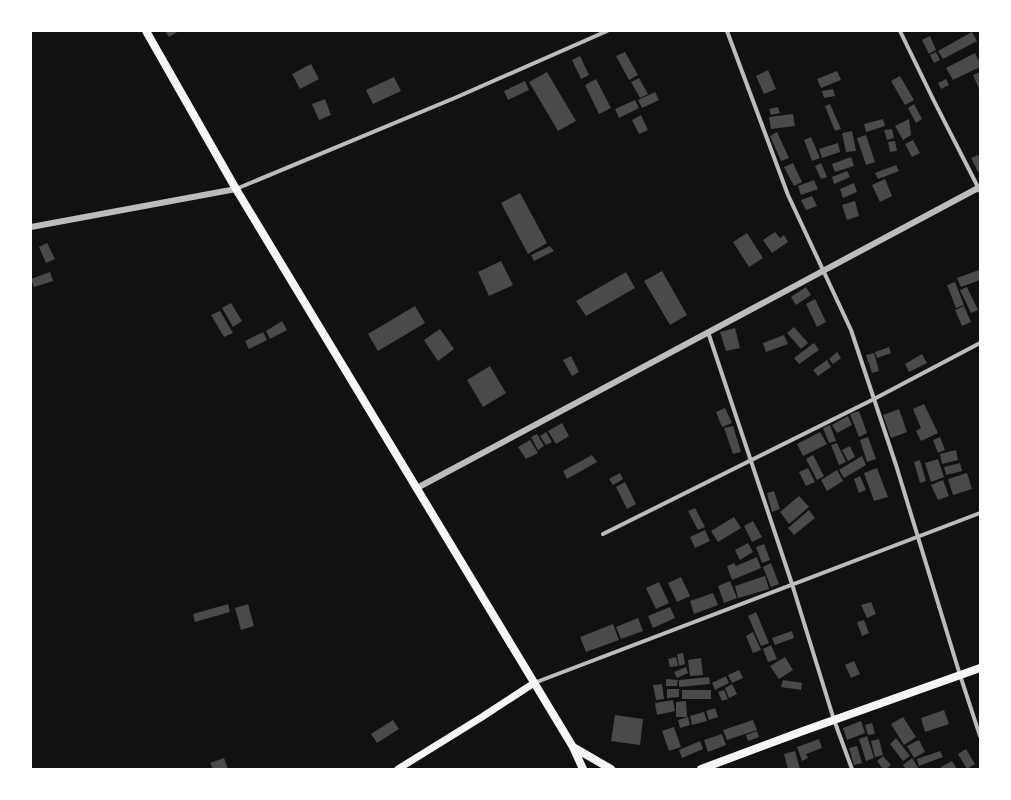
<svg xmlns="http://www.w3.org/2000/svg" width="1011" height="800" viewBox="0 0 1011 800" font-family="'Alegreya Sans',sans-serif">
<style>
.building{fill:#4a4a4a}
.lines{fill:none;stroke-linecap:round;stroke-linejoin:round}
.minor{stroke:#bcbcbc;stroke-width:4}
.tertiary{stroke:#bcbcbc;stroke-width:6}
.secondary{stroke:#f5f5f5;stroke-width:7}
.primary{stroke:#f5f5f5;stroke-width:8}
</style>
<rect width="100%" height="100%" fill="#111"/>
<path class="building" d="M165 31H179L169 37Z
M972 32 977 41 943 59 938 51Z
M930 36 936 50 929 54 922 40Z
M625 52 638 75 629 80 616 56Z
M936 52 940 60 934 63 930 55Z
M975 53 980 64V67L953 80 946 68Z
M580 56 589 75 581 79 572 60Z
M311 64 319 79 300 89 292 74Z
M768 70 776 89 764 94 756 76Z
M837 71 841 80 821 88 817 79Z
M547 72 576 121 558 131 529 82Z
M980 72V91L973 75Z
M900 76 914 100 905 105 891 81Z
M394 77 401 91 373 104 366 90Z
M639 78 648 94 640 98 631 82Z
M596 79 611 108 599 114 585 85Z
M946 79 949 85 941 89 938 83Z
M525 81 529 90 508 100 504 91Z
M833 89 835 96 824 98 822 91Z
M655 92 659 100 642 108 638 100Z
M325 99 331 115 319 120 312 104Z
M635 100 639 108 619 118 615 109Z
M830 104 841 129 835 131 825 106Z
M914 104 922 119 916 123 908 108Z
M778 107 780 113 771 115 769 109Z
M793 114 795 126 771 129 769 117Z
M641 115 648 130 639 134 632 120Z
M883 119 885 126 866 132 864 124Z
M909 119 911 135 903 140 895 126Z
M892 129 894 138 887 140 884 130Z
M852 131 856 151 846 152 842 133Z
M777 132 789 158 781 161 770 136Z
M866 135 875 162 866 165 857 138Z
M811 137 820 158 812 161 804 140Z
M913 140 920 153 912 157 905 144Z
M895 141 897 151 890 152 888 142Z
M838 143 840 152 822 158 819 149Z
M978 155 980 158V171L978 172 971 158Z
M851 157 854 166 835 172 832 164Z
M793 163 802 182 794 186 784 167Z
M821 163 827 177 821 179 815 166Z
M896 165 899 171 878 179 875 173Z
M847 171 850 177 834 184 832 177Z
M885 179 892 196 880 202 872 185Z
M814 180 818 189 801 195 798 186Z
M854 183 857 192 843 198 840 189Z
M520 193 547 243 528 254 501 203Z
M812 196 817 206 806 210 801 200Z
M855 201 859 216 847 220 842 205Z
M775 232 780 238 784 235 788 242 772 253 763 240Z
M747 233 763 258 749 267 733 242Z
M47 243 55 259 46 263 39 247Z
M550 246 554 251 534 261 531 255Z
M501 261 513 285 489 296 478 272Z
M979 270 980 280 961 287 957 278Z
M662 271 687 315 670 325 644 281Z
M50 272 53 281 34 287 31 279Z
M626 272 635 288 586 316 576 301Z
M955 282 964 305 956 308 947 285Z
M806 287 811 295 796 305 791 297Z
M967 287 978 310 971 313 960 290Z
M815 299 826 322 817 327 806 304Z
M231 303 242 321 233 327 222 308Z
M415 306 425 323 378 351 368 334Z
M964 306 971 322 962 326 955 310Z
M220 311 233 333 224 337 211 315Z
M282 321 287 330 270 339 266 331Z
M794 327 808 343 801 349 787 333Z
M735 328 740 348 726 351 720 332Z
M440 329 454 349 438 361 424 340Z
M263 332 267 340 249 349 245 341Z
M784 335 788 344 766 352 763 343Z
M814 343 819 350 799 364 794 358Z
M889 347 891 353 877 358 875 352Z
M837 352 841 358 833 364 829 359Z
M874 353 879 371 872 373 866 355Z
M922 354 927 363 909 372 905 364Z
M571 356 579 372 572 376 563 360Z
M827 360 831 367 818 376 813 370Z
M490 366 506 393 483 407 467 380Z
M924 404 938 433 921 441 916 431 921 428 913 409Z
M725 408 732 423 722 427 716 412Z
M899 409 907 432 891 438 883 415Z
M859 411 867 433 859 437 850 414Z
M848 416 852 425 837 433 832 425Z
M562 423 569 436 556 444 548 431Z
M830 425 836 441 829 443 823 428Z
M733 426 741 452 733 454 724 428Z
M546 432 552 442 546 445 540 436Z
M820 432 827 444 803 456 797 444Z
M537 434 544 446 538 450 531 437Z
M868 437 876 459 867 462 860 440Z
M940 437 945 450 938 453 933 440Z
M530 440 538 453 526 459 518 447Z
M837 443 846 462 839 465 831 445Z
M850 446 855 457 848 461 842 450Z
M956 450 958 460 942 464 940 454Z
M592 455 597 462 567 479 563 471Z
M813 455 824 476 817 480 806 459Z
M862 456 866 465 844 478 839 470Z
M938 459 944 477 931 482 925 463Z
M920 460 926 481 920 483 914 462Z
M960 463 962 471 946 475 944 467Z
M808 468 815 482 806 486 799 472Z
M877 468 888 497 874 501 864 473Z
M837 470 843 481 827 491 821 480Z
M620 473 623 479 613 485 609 479Z
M967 473 972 489 953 495 948 479Z
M860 476 866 490 859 493 854 479Z
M943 480 949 496 938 500 931 485Z
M625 482 636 504 627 509 616 487Z
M774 491 780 509 772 512 767 493Z
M799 496 809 507 789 524 780 512Z
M695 508 705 527 698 530 688 511Z
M809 510 815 518 794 535 788 528Z
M734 517 741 528 718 542 711 531Z
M753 521 762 537 752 542 744 526Z
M705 530 710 541 695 548 690 537Z
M748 543 753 552 740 560 735 550Z
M764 544 770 560 762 563 756 547Z
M757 557 761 568 732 580 727 566 734 563 736 566Z
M771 563 779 584 771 587 763 567Z
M765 576 769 589 738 598 735 586Z
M681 577 690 596 677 602 668 583Z
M730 581 737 598 724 603 718 586Z
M659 582 669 603 656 609 646 588Z
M713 593 718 605 694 614 690 601Z
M871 602 876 614 867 618 861 605Z
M228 604 230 612 195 622 193 614Z
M248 604 254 626 241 630 235 608Z
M670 607 675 618 653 628 648 616Z
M756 612 769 643 761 646 748 616Z
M638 618 643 631 621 639 616 627Z
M864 620 869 633 862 636 857 622Z
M613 624 619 640 586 652 580 637Z
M792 631 794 638 775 645 772 638Z
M753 632 761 650 753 653 746 636Z
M771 645 777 659 768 662 763 649Z
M683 653 685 664 679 666 677 654Z
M676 657 678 666 670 667 668 659Z
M785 657 793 670 779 679 770 666Z
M701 658 703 675 690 676 688 660Z
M854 661 860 674 851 678 845 665Z
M686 667 688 673 677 678 674 672Z
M739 670 743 678 732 683 728 675Z
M726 676 729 683 715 690 712 683Z
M709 677 710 684 679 687V680Z
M666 679 678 680 677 686H666Z
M783 680 802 683 801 690 781 687Z
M662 684 664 699 656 700 653 685Z
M732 684 737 694 729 698 725 688Z
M667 689H679V697L667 698Z
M682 690H711V699H682Z
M724 690 728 699 722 701 718 692Z
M673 700 675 711 657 715 655 703Z
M686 701 687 717H676V702Z
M715 708 718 717 709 720 706 711Z
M944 710 949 724 925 732 921 718Z
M704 712 707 721 692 725 690 716Z
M615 715 643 719 640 745 611 741Z
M688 717 690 725 680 728 678 720Z
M903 717 916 737 904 745 891 724Z
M393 720 399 729 377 743 371 734Z
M753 720 757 730 727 740 723 730Z
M861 721 865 733 847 740 843 728Z
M872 723 875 734 868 735 865 725Z
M674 727 681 747 669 751 662 731Z
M757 731 759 737 748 741 746 735Z
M722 734 726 745 708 752 704 740Z
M867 736 874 758 866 761 859 739Z
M896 738 910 756 903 761 890 744Z
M819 739 822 748 806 754 808 758 802 761 797 747Z
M879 739 883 755 875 757 871 741Z
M919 740 925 752 914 758 907 746Z
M700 741 703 749 682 758 679 750Z
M857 746 862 763 854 765 849 748Z
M966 749 975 764 967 769 958 754Z
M795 751 800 769H788L784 754Z
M940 751 943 757 919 766 917 759Z
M883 756 891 765 886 769H883L877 761Z
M224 758 228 769H213L210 763Z
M912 758 919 769H906L903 765Z
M952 761 957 769H942L941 767Z"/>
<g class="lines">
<path class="minor" d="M727 31 788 195 851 330 896 465 960 675 980 736
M900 31 934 101 980 191
M236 189 457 97 607 31
M708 332 792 584 834 720 852 769
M603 534 874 399 980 343
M534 683 980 513"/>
<path class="tertiary" d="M31 227 236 189
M417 488 980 187"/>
<path class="secondary" d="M398 769 482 717 534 683"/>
<path class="primary" d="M146 31 236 189 573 747 583 769
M573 747 611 769
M701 769 803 731 980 668"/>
</g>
<rect width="1011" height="800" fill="none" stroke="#ffffff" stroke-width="64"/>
</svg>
